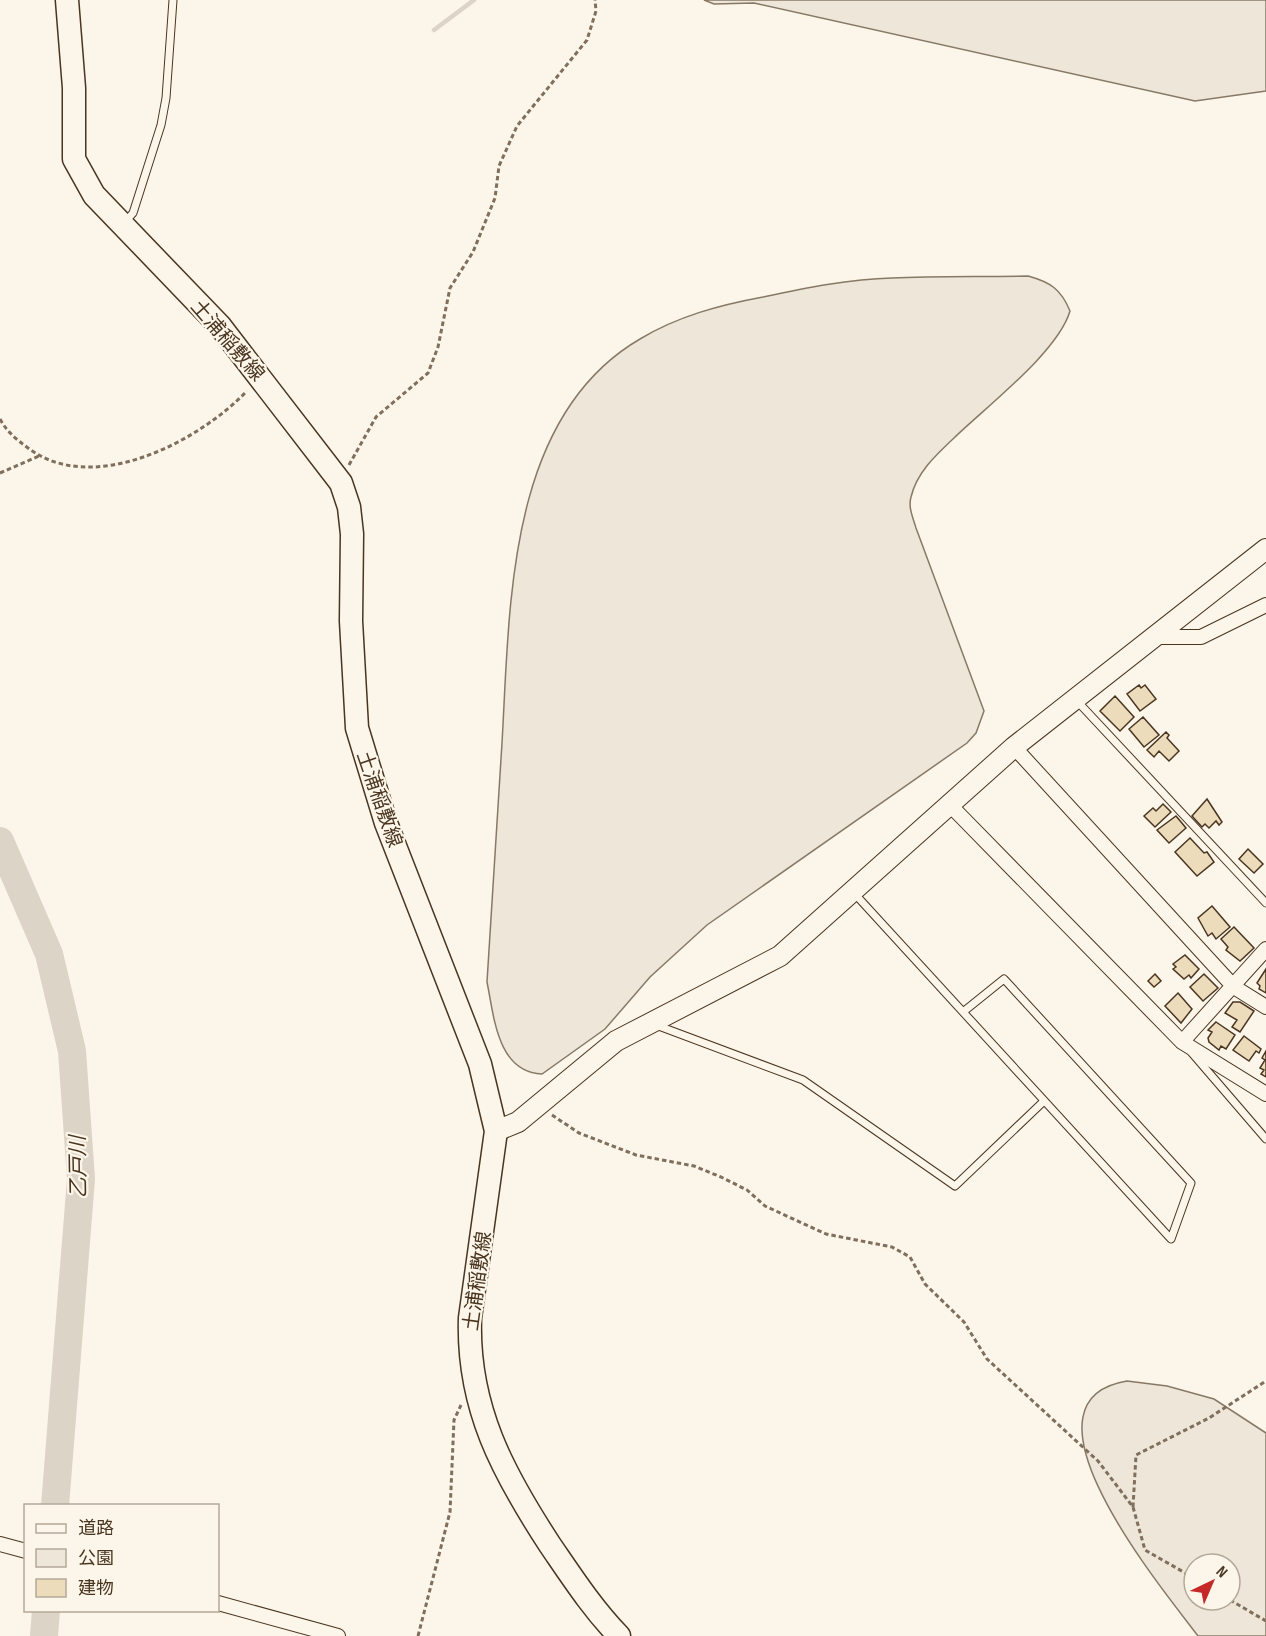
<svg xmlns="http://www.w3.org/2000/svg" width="1266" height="1636" viewBox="0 0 1266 1636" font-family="'Sofia Sans Condensed','Noto Sans JP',sans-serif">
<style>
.green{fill:#ede6d9;stroke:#887966;stroke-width:1.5;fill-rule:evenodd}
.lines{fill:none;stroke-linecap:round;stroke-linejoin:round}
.stream{stroke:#dcd4c6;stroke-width:4.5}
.river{stroke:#dcd4c6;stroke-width:28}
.building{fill:#ecdcbc;stroke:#4a3520;stroke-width:1.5}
.lane-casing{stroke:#4a3520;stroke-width:9}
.street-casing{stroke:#4a3520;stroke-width:16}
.secondary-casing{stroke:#4a3520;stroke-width:22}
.primary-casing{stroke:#4a3520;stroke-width:25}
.path{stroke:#7f6f5c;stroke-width:3;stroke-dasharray:4.5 3;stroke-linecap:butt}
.lane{stroke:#fbf6e9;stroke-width:7}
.street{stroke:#fbf6e9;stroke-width:14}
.secondary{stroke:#fbf6e9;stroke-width:20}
.primary{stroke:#fbf6e9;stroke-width:22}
.labels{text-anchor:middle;stroke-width:4.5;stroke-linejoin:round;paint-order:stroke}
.street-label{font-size:20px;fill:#4a3520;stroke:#fbf6e9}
.water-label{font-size:21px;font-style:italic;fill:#4a3520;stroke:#fbf6e9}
</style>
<rect width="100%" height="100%" fill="#fbf6e9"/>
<path class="green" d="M704 0H1266V91L1195 101 754 3 714 4Z
M1028 276C1050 282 1061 289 1070 311 1058 352 986 407 954 438 936 455 917 472 911 497 908 507 913 518 916 528L984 711 976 733 967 743 707 925 650 977 605 1029 542 1074C497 1072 494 1016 487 982 492 902 497 823 502 743 510 607 506 417 640 339 678 316 720 305 763 297 805 288 849 279 892 278 937 276 983 277 1028 276Z
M1127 1381 1167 1386 1214 1399 1266 1433V1636H1198C1166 1593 1005 1401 1127 1381ZM1194 1564H1230V1600H1194Z"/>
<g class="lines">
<path class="stream" d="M434 30 474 0"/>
<path class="river" d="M0 841 49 954 72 1051 81 1179 55 1506
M44 1636 46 1610"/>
</g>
<path class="building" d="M1139 685 1141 688 1145 685 1156 699 1140 711 1127 694Z
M1115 696 1134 717 1120 731 1100 711Z
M1143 717 1159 735 1144 747 1129 729Z
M1166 732 1169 735 1167 738 1179 751 1169 761 1159 751 1154 757 1147 750Z
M1207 799 1222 822 1219 825 1216 821 1209 828 1205 824 1202 827 1192 816Z
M1163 804 1171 812 1155 827 1144 816 1153 808 1156 811Z
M1176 816 1186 828 1169 843 1157 830Z
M1190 838 1204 853 1207 852 1214 862 1197 876 1175 852Z
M1248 849 1263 864 1254 873 1239 859Z
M1212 906 1230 927 1216 939 1212 933 1208 936 1198 918Z
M1234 927 1254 948 1240 961 1226 950 1228 947 1221 939Z
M1185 955 1199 969 1191 978 1189 975 1184 979 1173 969 1176 967 1173 964Z
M1266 969V993L1259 989 1260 986 1257 983Z
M1155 974 1161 981 1154 987 1148 981Z
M1204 974 1218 988 1203 1001 1190 987Z
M1178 993 1192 1009 1181 1023 1165 1006Z
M1233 1002H1240L1254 1011 1240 1032 1232 1027 1237 1020 1225 1013Z
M1216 1022 1235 1035 1226 1049 1221 1046 1219 1050 1209 1042 1208 1038 1212 1032 1208 1030Z
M1244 1036 1261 1049 1259 1053 1256 1051 1249 1061 1233 1050Z
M1266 1051V1077L1261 1074 1264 1070 1260 1068 1265 1060 1262 1058Z"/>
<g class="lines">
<defs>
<path id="lane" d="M124 223 133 213 161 125 166 98 173 0
M1077 701 1266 903
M854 893 1171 1239 1191 1183 1004 979 963 1012
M656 1025 803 1080 955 1186 1044 1101
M1192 1053 1266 1139"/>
<path id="street" d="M1154 637H1201L1266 605
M1014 747 1234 987 1266 1007
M949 804 1182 1042 1266 1094
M1182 1042 1266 949
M0 1544 26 1551
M218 1603 338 1636"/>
<path id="secondary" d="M496 1131 518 1122 616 1041 780 956 1014 747 1266 549"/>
<path id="primary" d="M67 0 74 88V159L94 195 220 326 341 483 349 507 352 534 351 621 357 728 386 823 480 1064 496 1131 470 1318C467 1407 503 1473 550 1545 572 1577 592 1608 619 1636"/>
</defs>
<use href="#lane" class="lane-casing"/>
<use href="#street" class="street-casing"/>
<use href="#secondary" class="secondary-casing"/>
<use href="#primary" class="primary-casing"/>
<path class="path" d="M0 419C7 432 16 439 28 448 93 497 198 442 247 391
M349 465 376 417 428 373 438 347 450 288 473 252 495 198 499 166 517 126 587 40 596 11 595 0
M0 473 39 456
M552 1115 579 1133 636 1155 694 1166 721 1177 747 1190 765 1206 826 1234 892 1247 910 1257 925 1284 964 1322 987 1359 1098 1461 1133 1507 1145 1550 1194 1578
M1133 1507 1136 1455 1209 1418 1266 1381
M1230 1600 1266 1621
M418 1636 450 1512 454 1420 461 1405"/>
<use href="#lane" class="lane"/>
<use href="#street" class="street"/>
<use href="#secondary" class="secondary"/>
<use href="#primary" class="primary"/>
</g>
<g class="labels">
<g class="street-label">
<text transform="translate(228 340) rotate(49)" y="7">土浦稲敷線</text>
<text transform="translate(380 799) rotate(71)" y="7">土浦稲敷線</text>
<text transform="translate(477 1281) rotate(-82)" y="7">土浦稲敷線</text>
</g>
<g class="water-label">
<text transform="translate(78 1167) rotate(-91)" y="7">乙戸川</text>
</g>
</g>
<rect x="24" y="1504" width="195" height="108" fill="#fbf6e9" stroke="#b4a999" stroke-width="1.5"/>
<rect x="36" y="1524" width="30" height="9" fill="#fbf6e9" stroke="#b4a999" stroke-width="1.5"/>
<text x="78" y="1534" font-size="18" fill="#4a3520">道路</text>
<rect x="36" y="1549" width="30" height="18" fill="#ede6d9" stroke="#b4a999" stroke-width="1.5"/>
<text x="78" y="1564" font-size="18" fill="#4a3520">公園</text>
<rect x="36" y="1579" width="30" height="18" fill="#ecdcbc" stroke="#b4a999" stroke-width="1.5"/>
<text x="78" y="1594" font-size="18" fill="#4a3520">建物</text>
<g transform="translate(1212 1582) rotate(44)"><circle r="28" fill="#fbf6e9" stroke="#b4a999" stroke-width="1.5"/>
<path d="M0-4.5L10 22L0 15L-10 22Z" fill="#c62828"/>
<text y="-9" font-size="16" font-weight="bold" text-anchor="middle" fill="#4a3520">N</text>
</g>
</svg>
